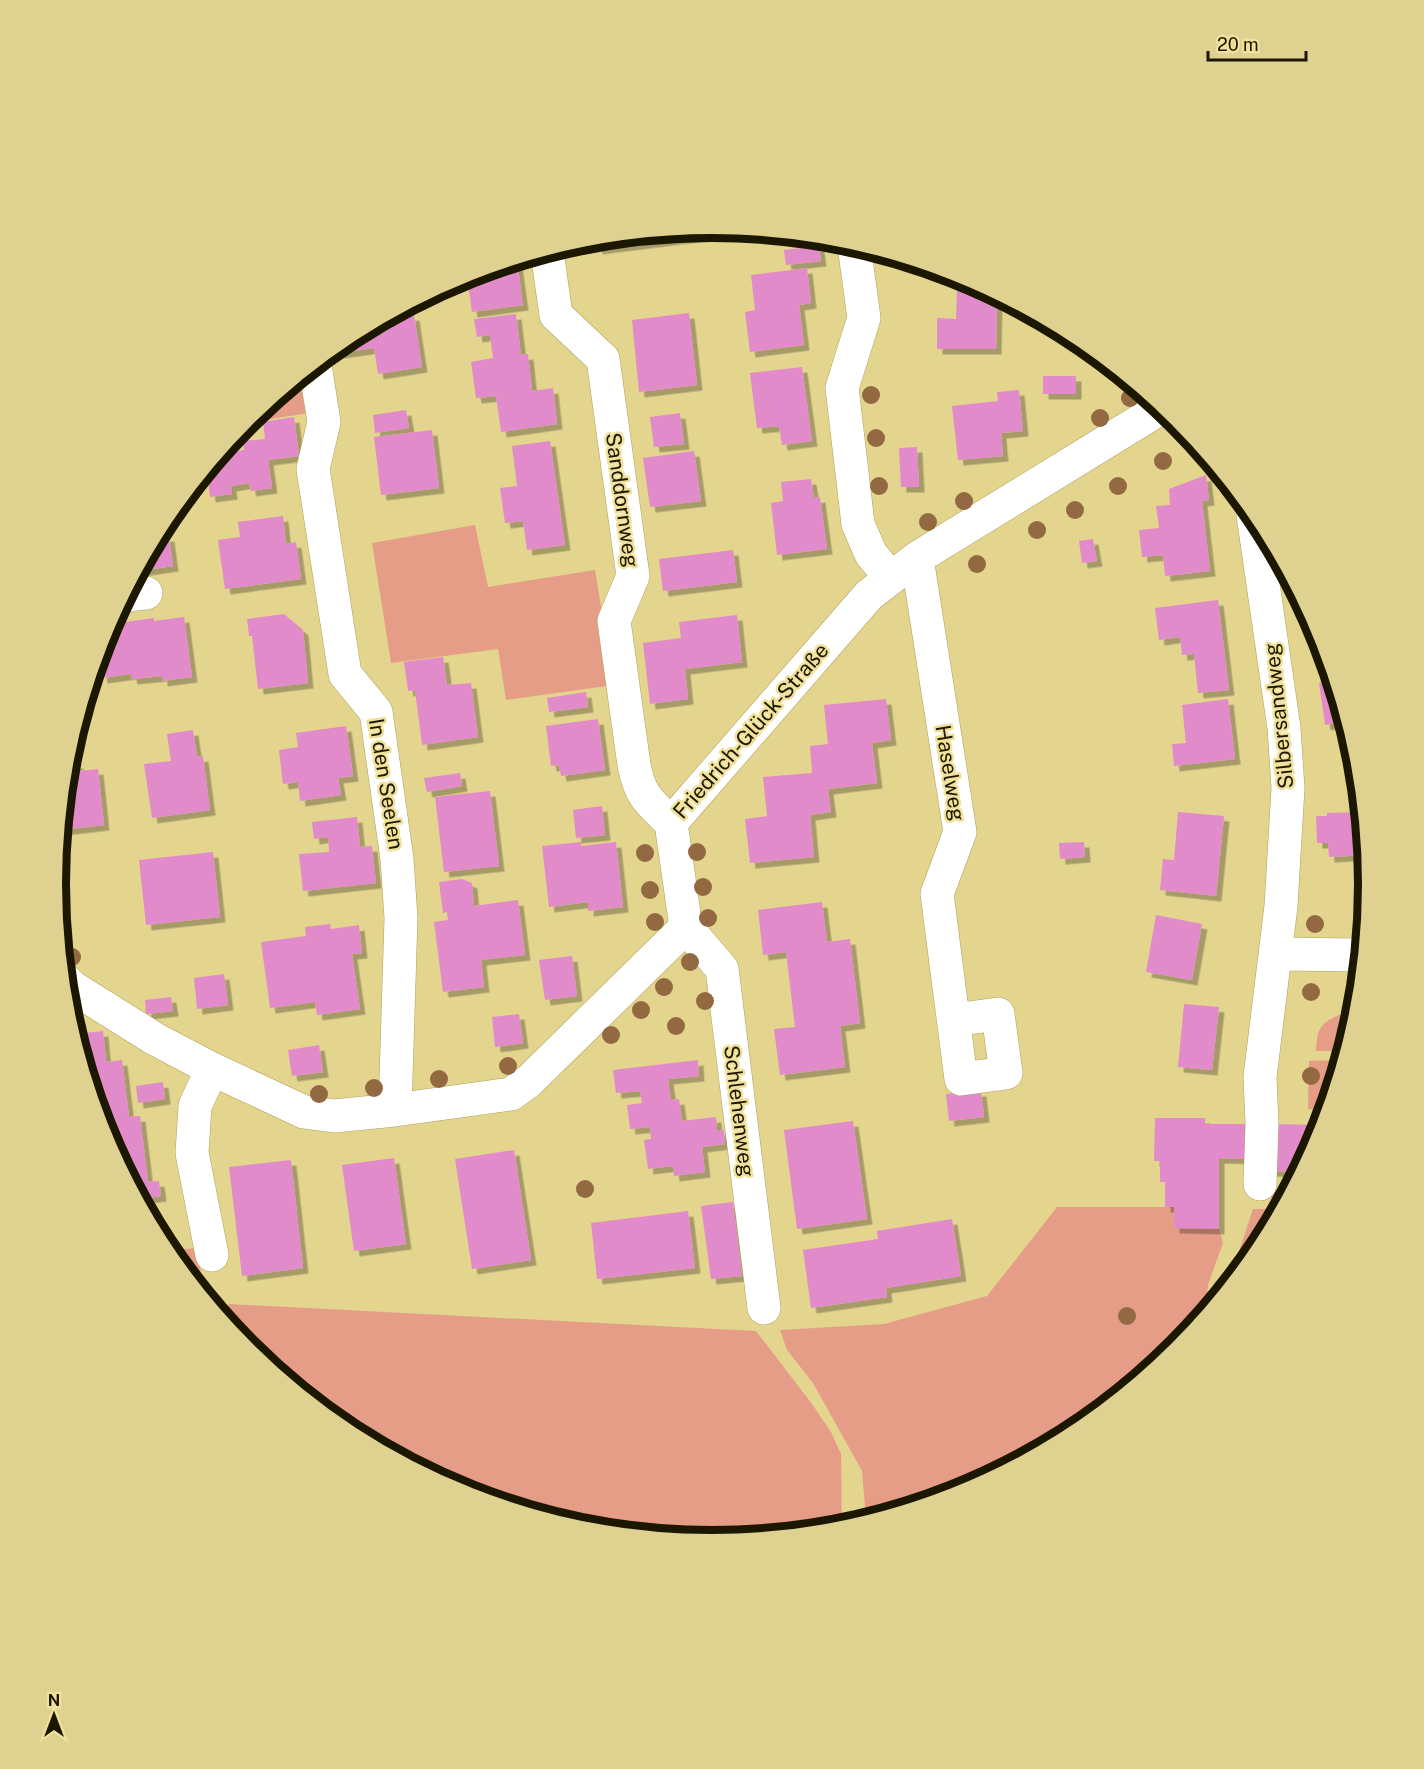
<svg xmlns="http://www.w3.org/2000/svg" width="1424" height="1769" viewBox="0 0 1424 1769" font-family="'Public Sans',sans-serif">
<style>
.green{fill:#e69d87}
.building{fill:#e28bca;filter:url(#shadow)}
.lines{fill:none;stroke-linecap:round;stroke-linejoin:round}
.minor-casing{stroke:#b0a15c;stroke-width:34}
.minor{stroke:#fff;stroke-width:33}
.tree{fill:#926940}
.labels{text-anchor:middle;stroke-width:5;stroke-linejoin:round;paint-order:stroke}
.street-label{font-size:21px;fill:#1c1700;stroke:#f0e19b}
.rim{fill:none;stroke:#1c1700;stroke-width:8}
</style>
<defs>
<filter id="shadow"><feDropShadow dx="5.5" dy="5.5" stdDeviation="0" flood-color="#0004"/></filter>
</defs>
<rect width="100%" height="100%" fill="#e3d48e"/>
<path class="green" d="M308 371 315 412 246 423 248 420Z
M475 525 488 587 595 570 614 685 506 700 498 649 391 663 372 543Z
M1339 1015H1355L1344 1051H1316C1317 1031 1319 1023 1339 1015Z
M1337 1060V1074L1326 1111 1308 1109 1309 1061Z
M1271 1191H1289L1258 1250 1228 1285 1253 1209H1272Z
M1057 1207H1174L1219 1229 1223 1243 1208 1285 1206 1313 1176 1349 1076 1431 963 1491 866 1520 862 1471 813 1383 787 1350 780 1330 884 1324 987 1296Z
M200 1248 201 1292 167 1250Z
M229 1304 756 1331 812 1404 831 1432 841 1454 842 1528 712 1541 584 1528 460 1491 347 1430 248 1348 225 1321Z"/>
<path class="building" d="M692 230V237L597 249 596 239Z
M819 246 821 261 786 265 784 250Z
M517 261 523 305 472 312 467 276Z
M807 268 811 303 799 305 804 345 750 352 745 312 755 310 751 275Z
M957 285H976L997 296 996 349H937V318L956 319Z
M689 313 697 385 639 392 632 320Z
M516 314 521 355 528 354 532 391 553 388 557 424 501 432 496 396 476 398 471 362 493 358 490 335 477 337 474 319Z
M414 315 422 367 378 374 374 348 339 353 338 346 348 338 383 319Z
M802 367 812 441 782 445 779 426 757 428 750 373Z
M1043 376H1076V394H1043Z
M1019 390 1023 431 1001 433 1003 456 958 460 952 406 998 401 997 392Z
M406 410 409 428 375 433 373 415Z
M680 413 684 444 654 447 650 417Z
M294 417 299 456 268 460 272 488 251 491 249 483 231 486 232 494 210 497 207 470 225 448V452L244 450 243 441 265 439 263 422Z
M432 430 439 488 381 495 374 437Z
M550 441 565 545 527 550 523 521 505 523 500 488 517 486 512 446Z
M917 447 919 487H901L899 448Z
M694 451 701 501 650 507 643 458Z
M1206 475 1209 500 1202 501 1210 571 1165 576 1163 555 1142 557 1139 530 1159 528 1156 506 1170 505 1169 489Z
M811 479 814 498 820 497 827 549 777 555 771 503 783 501 781 482Z
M283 516 286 544 296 542 301 579 225 589 218 540 240 537 238 522Z
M160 531 161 537 169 536 173 566 139 571Z
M1093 539 1097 561 1082 563 1079 541Z
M733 550 737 582 663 591 659 559Z
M1295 590H1296L1316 629 1302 631Z
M1218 600 1229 690 1198 693 1194 654 1182 655 1180 637 1159 640 1155 608Z
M284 614 303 630 308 683 258 689 252 636H249L247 619Z
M737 615 742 662 685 669 688 699 650 704 643 643 681 638 679 622Z
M184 617 192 677 162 681V676L132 679 131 674 102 678 99 655 106 633 112 621 124 619 125 622 154 618V621Z
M443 657 447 685 471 683 478 737 422 745 415 690 408 691 404 662Z
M1333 681 1345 721 1325 725 1319 683Z
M586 692 588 707 549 712 547 698Z
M886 699 891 740 872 743 877 783 828 789 831 812 810 815 814 857 750 863 745 819 767 816 763 777 812 773 810 746 828 744 824 705Z
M1228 699 1235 759 1174 766 1172 744 1186 743 1182 705Z
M598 719 605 770 561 776 559 765 551 766 546 726Z
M346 726 353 776 338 778 341 795 300 801 298 782 283 784 279 750 298 747 296 733Z
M193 730 197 757 203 756 210 810 152 818 144 764 171 761 167 734Z
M78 763 80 771 98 769 104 825 61 830 67 764Z
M460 773 462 786 427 792 424 778Z
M490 791 499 866 444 872 435 797Z
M602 806 605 835 576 838 573 810Z
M1178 812 1224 816 1216 896 1160 890 1163 859 1174 860Z
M1361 812 1366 855 1329 857 1328 843H1317L1316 816H1327V813Z
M357 817 360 847 372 846 376 883 303 891 299 854 329 852 328 837 314 839 312 822Z
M581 842V846L616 842 623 907 588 911V902L549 907 542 846Z
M1084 842 1085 857 1060 859 1059 843Z
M213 852 220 917 146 925 139 860Z
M462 879 472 883 474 906 518 900 525 955 481 960 484 987 443 992 434 922 448 920 447 912 443 913 439 882Z
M822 902 827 942 850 939 860 1023 840 1026 845 1067 780 1075 774 1029 795 1027 786 952 763 955 758 910Z
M1156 915 1202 924 1192 980 1146 972Z
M330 924 331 929 359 925 362 953 352 954 360 1009 317 1015 315 1002 270 1008 261 942 306 936 305 927Z
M572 956 577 996 545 1000 539 960Z
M224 974 228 1005 197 1009 194 978Z
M171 997 173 1011 146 1014 145 1000Z
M1184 1004 1219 1007 1212 1070 1178 1067Z
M519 1014 523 1043 495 1047 492 1017Z
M103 1031 106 1062 122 1060 129 1117 140 1116 148 1182 159 1181 161 1196 139 1199 105 1135 75 1034Z
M319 1045 323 1072 292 1076 288 1050Z
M1339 1052H1344L1339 1067Z
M698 1060 699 1076 668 1079 671 1100 679 1099 682 1121 716 1117 717 1131 724 1130 725 1144 702 1147 705 1172 674 1176 673 1166 648 1169 644 1140 651 1139 650 1127 630 1129 627 1105 642 1103 640 1091 616 1093 613 1070Z
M163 1082 165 1099 138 1103 136 1086Z
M981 1091 984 1117 949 1121 946 1094Z
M1155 1118H1205V1124H1250V1159L1219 1158V1229L1174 1228V1207H1165V1182H1160V1161H1154Z
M853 1121 867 1219 797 1229 784 1130Z
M1269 1124 1322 1125 1318 1136 1299 1172 1268 1171Z
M514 1150 531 1260 472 1269 455 1159Z
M394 1158 406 1244 354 1251 342 1165Z
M291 1160 303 1268 242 1276 229 1167Z
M733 1202 742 1276 711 1279 701 1206Z
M688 1211 695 1268 597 1279 591 1223Z
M952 1219 961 1276 886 1288 887 1297 811 1308 803 1250 878 1239 877 1231Z"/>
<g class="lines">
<defs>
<path id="minor" d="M854 245 864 318 842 388 858 524 871 554 890 577
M547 252 556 315 603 359 633 576 614 621 634 765C640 796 649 802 671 823
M315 365 324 422 313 469 345 674 376 712 397 859 401 918 395 1110
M1253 515 1284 728 1288 788 1281 906 1260 1077 1262 1124 1260 1184
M917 558 960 832 937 894 961 1079 1006 1073 998 1014 954 1020
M126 595 146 593
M686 927 722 969 764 1308
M1276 954 1362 955
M65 980 72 987 155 1039 212 1069 304 1112 334 1116 395 1110 511 1094 529 1081 686 927 671 823 869 595 917 558 1161 408
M212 1069 195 1106 192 1153 212 1255"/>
</defs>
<use href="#minor" class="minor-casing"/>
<use href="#minor" class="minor"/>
</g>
<g class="tree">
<circle cx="871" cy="395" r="9"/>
<circle cx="1130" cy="398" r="9"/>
<circle cx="1100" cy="418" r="9"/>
<circle cx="876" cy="438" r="9"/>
<circle cx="1163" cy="461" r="9"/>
<circle cx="879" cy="486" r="9"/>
<circle cx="1118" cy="486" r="9"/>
<circle cx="964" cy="501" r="9"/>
<circle cx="1075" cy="510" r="9"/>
<circle cx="928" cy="522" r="9"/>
<circle cx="1037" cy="530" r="9"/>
<circle cx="977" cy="564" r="9"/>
<circle cx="697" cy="852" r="9"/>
<circle cx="645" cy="853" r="9"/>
<circle cx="703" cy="887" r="9"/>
<circle cx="650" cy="890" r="9"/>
<circle cx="708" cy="918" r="9"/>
<circle cx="655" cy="922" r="9"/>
<circle cx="1315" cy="924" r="9"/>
<circle cx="72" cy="957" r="9"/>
<circle cx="690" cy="962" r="9"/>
<circle cx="664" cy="987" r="9"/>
<circle cx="1311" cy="992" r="9"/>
<circle cx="705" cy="1001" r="9"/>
<circle cx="641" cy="1010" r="9"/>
<circle cx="676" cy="1026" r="9"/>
<circle cx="611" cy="1035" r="9"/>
<circle cx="508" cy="1066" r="9"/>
<circle cx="1311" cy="1076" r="9"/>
<circle cx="439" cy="1079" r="9"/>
<circle cx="374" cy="1088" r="9"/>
<circle cx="319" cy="1094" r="9"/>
<circle cx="585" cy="1189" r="9"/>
<circle cx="1127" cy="1316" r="9"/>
</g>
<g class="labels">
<g class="street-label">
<text transform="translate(622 500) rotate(82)" y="7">Sanddornweg</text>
<text transform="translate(1279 716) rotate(-96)" y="7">Silbersandweg</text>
<text transform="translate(751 731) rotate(-49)" y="7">Friedrich-Glück-Straße</text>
<text transform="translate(950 773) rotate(81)" y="7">Haselweg</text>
<text transform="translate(386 784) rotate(81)" y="7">In den Seelen</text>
<text transform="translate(739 1111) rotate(83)" y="7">Schlehenweg</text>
</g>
</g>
<path d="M0 0H1424V1769H0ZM66 884a646 646 0 1 1 1292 0a646 646 0 1 1-1292 0Z" fill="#dfd18f" fill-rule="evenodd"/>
<path class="rim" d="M66 884a646 646 0 1 1 1292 0a646 646 0 1 1-1292 0Z"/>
<g transform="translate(54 1715)" stroke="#f0e19b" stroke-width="4.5" paint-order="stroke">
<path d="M0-4.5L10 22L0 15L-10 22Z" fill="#1c1700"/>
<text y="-9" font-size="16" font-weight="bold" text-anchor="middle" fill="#1c1700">N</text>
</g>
<path d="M1208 51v9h98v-9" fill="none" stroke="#1c1700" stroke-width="3"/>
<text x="1217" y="51" font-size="18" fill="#1c1700" stroke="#f0e19b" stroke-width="4.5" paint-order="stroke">20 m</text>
</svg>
